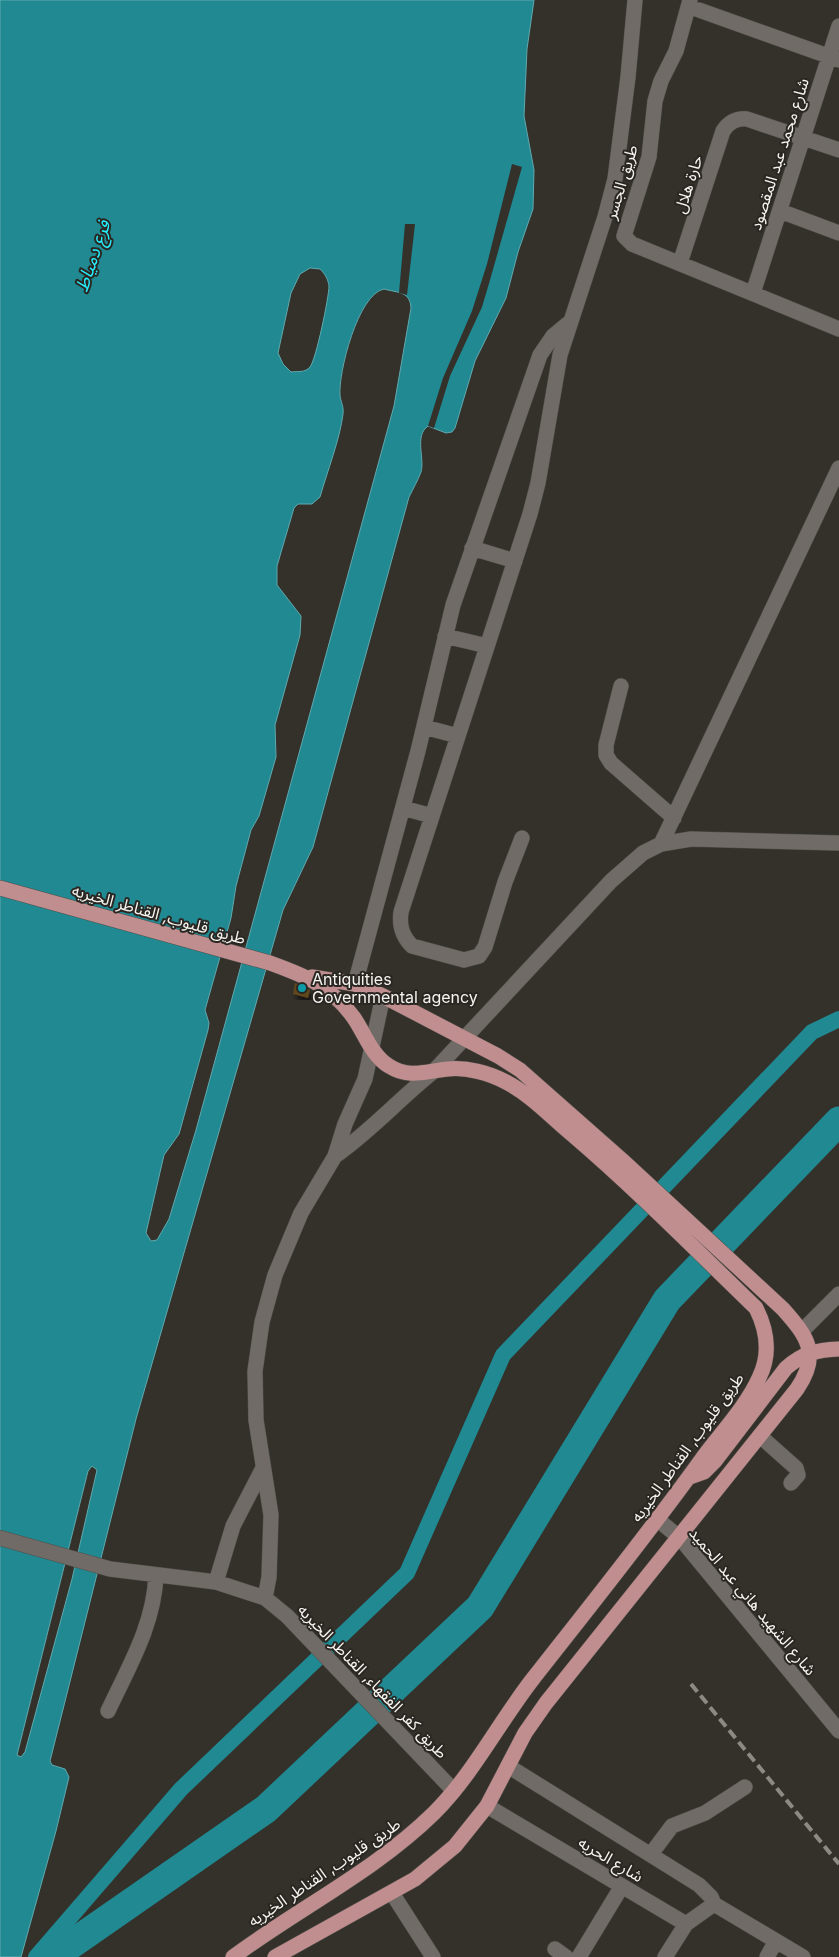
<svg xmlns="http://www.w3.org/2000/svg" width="839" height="1957" viewBox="0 0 839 1957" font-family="Inter,'Noto Sans Arabic',sans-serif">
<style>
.water{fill:#208992;stroke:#60a9ae;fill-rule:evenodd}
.pier{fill:#34312b}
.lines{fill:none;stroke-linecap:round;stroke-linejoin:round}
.canal{stroke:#208992;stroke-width:16}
.river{stroke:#208992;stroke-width:29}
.building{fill:#61461c;filter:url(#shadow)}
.minor-casing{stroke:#504e49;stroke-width:16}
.major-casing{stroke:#504e49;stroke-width:16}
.minor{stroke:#706b66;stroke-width:15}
.major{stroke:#c08e8e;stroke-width:15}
.rail{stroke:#8c8a84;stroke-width:4;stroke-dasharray:10 5;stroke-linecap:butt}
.culture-dot{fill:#0f9aa8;stroke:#2a2722;stroke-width:2}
.labels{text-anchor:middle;stroke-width:4;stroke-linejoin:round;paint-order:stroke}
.street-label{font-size:16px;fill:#f6f4f0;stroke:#2a2722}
.poi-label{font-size:16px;fill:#f6f4f0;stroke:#2a2722;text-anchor:start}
.water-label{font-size:18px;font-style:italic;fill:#26effe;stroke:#2a2722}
</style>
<defs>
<filter id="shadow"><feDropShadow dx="3" dy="5.5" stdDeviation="2.5" flood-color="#0009"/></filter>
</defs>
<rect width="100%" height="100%" fill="#34312b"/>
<path class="water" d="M0 0H534L527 49 524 116 534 170 533 209 518 252 506 298 475 361 455 428 452 432 446 433 428 426C414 436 425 458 421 472 418 480 413 489 409 497L313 847 283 910 136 1419 50 1761 52 1765 65 1769 69 1777 56 1831 21 1957H0ZM310 268 320 269C325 274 328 279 329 286 329 297 316 360 310 367 305 373 298 371 291 372L283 364 278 353 291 293 300 274ZM384 289C398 293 410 291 411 308L394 406 196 1130 169 1219 157 1240 151 1241 146 1233 164 1155 179 1134 208 1030 209 1023 205 1010 231 918 236 886 251 830 259 816 276 757 275 725 300 635 301 616 277 585V566L294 508 298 504H312L320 497C327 472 340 439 343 414 344 407 341 402 340 396 338 373 358 294 384 289ZM92 1466 97 1470 72 1579 25 1752 21 1757 17 1755 88 1471Z"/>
<path class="pier" d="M512 164 522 167 490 280 482 307 450 376 434 428 428 426 443 378 472 311 487 264Z
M405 224H415L407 295 399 293Z"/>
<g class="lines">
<path class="canal" d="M36 1957 181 1789 407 1573 503 1355 812 1032 839 1019"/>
<path class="river" d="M53 1957 266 1809 480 1607 667 1300 839 1121"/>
</g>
<path class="building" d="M295 983 310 990 308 998 293 994Z"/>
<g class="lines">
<defs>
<path id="minor" d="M690 0 676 51 661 81 655 101 649 157 624 236 632 244 839 329
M699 10 839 60
M780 211 839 233
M680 263 723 131C729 122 736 118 747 119L839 150
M753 293 839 26
M472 548 515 561
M445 636 487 646
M621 686 606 745V755L611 763 674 818
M424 727 458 736
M403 808 432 816
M522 838 505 882 485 947 479 956 464 960 412 946C402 936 399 926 401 912L530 514 538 483 560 355 605 217 615 179 628 77 635 0
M661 844 839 468
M355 984 418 751 453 605 540 355 553 336 570 322
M335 1156C371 1131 399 1099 433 1072L611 881 643 853 661 844 691 839 839 843
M802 1331 839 1294
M760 1436 796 1468 798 1475 791 1483
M657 1519 680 1538 839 1731
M0 1538 110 1569 216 1582 265 1598 287 1616 454 1791
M216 1582 233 1526 263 1468
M265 1598 269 1577 271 1515 256 1420 255 1371 262 1322 275 1275 301 1213 335 1156 345 1124 365 1079 383 996
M108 1711C129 1666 154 1625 156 1575
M508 1766 699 1885 711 1897 714 1904 803 1957
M487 1806 686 1924
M651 1854 672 1826 705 1813 745 1787
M392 1893 433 1957
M555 1949 566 1957
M579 1957 622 1886
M665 1957 686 1924 714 1904
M767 1957 776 1941"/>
<path id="major" d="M0 888 270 963C306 976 331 986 354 1018 365 1034 372 1056 389 1066 409 1079 426 1071 448 1069 467 1067 489 1073 506 1082 531 1095 552 1118 574 1136 637 1190 696 1250 756 1308 767 1330 771 1354 759 1378 747 1405 722 1432 704 1456 649 1533 590 1606 532 1680 498 1724 473 1774 434 1813 375 1871 299 1908 233 1957
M690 1477 704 1472 715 1461 786 1368C803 1353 817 1350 839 1349
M275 1957 415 1879 455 1846 487 1806 525 1733 546 1703 797 1389C821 1354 807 1336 783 1309L622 1160 520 1070 498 1056 383 996 355 984 312 977"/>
</defs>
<use href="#minor" class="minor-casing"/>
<use href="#major" class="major-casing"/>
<use href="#minor" class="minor"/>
<use href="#major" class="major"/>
<path class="rail" d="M691 1684 839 1864"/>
</g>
<circle class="culture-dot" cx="302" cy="988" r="5"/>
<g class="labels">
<g class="street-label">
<text transform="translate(779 154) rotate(-72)" y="6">شارع محمد عبد المقصود</text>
<text transform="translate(621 182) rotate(-73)" y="6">طريق الجسر</text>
<text transform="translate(688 184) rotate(-72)" y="6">حارة هلال</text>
<text transform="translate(159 914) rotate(16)" y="6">طريق قليوب, القناطر الخيريه</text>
<text transform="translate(687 1447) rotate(-54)" y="6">طريق قليوب, القناطر الخيريه</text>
<text transform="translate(753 1601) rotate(50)" y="6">شارع الشهيد هاني عبد الحميد</text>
<text transform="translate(373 1681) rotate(46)" y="6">طريق كفر الفقهاء, القناطر الخيريه</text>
<text transform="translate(611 1859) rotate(31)" y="6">شارع الحريه</text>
<text transform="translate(324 1872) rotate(-34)" y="6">طريق قليوب, القناطر الخيريه</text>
</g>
<g class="poi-label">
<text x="312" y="985">Antiquities<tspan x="312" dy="18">Governmental agency</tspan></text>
</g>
<g class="water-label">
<text transform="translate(93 256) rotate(-71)" y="6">فرع دمياط</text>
</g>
</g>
</svg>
